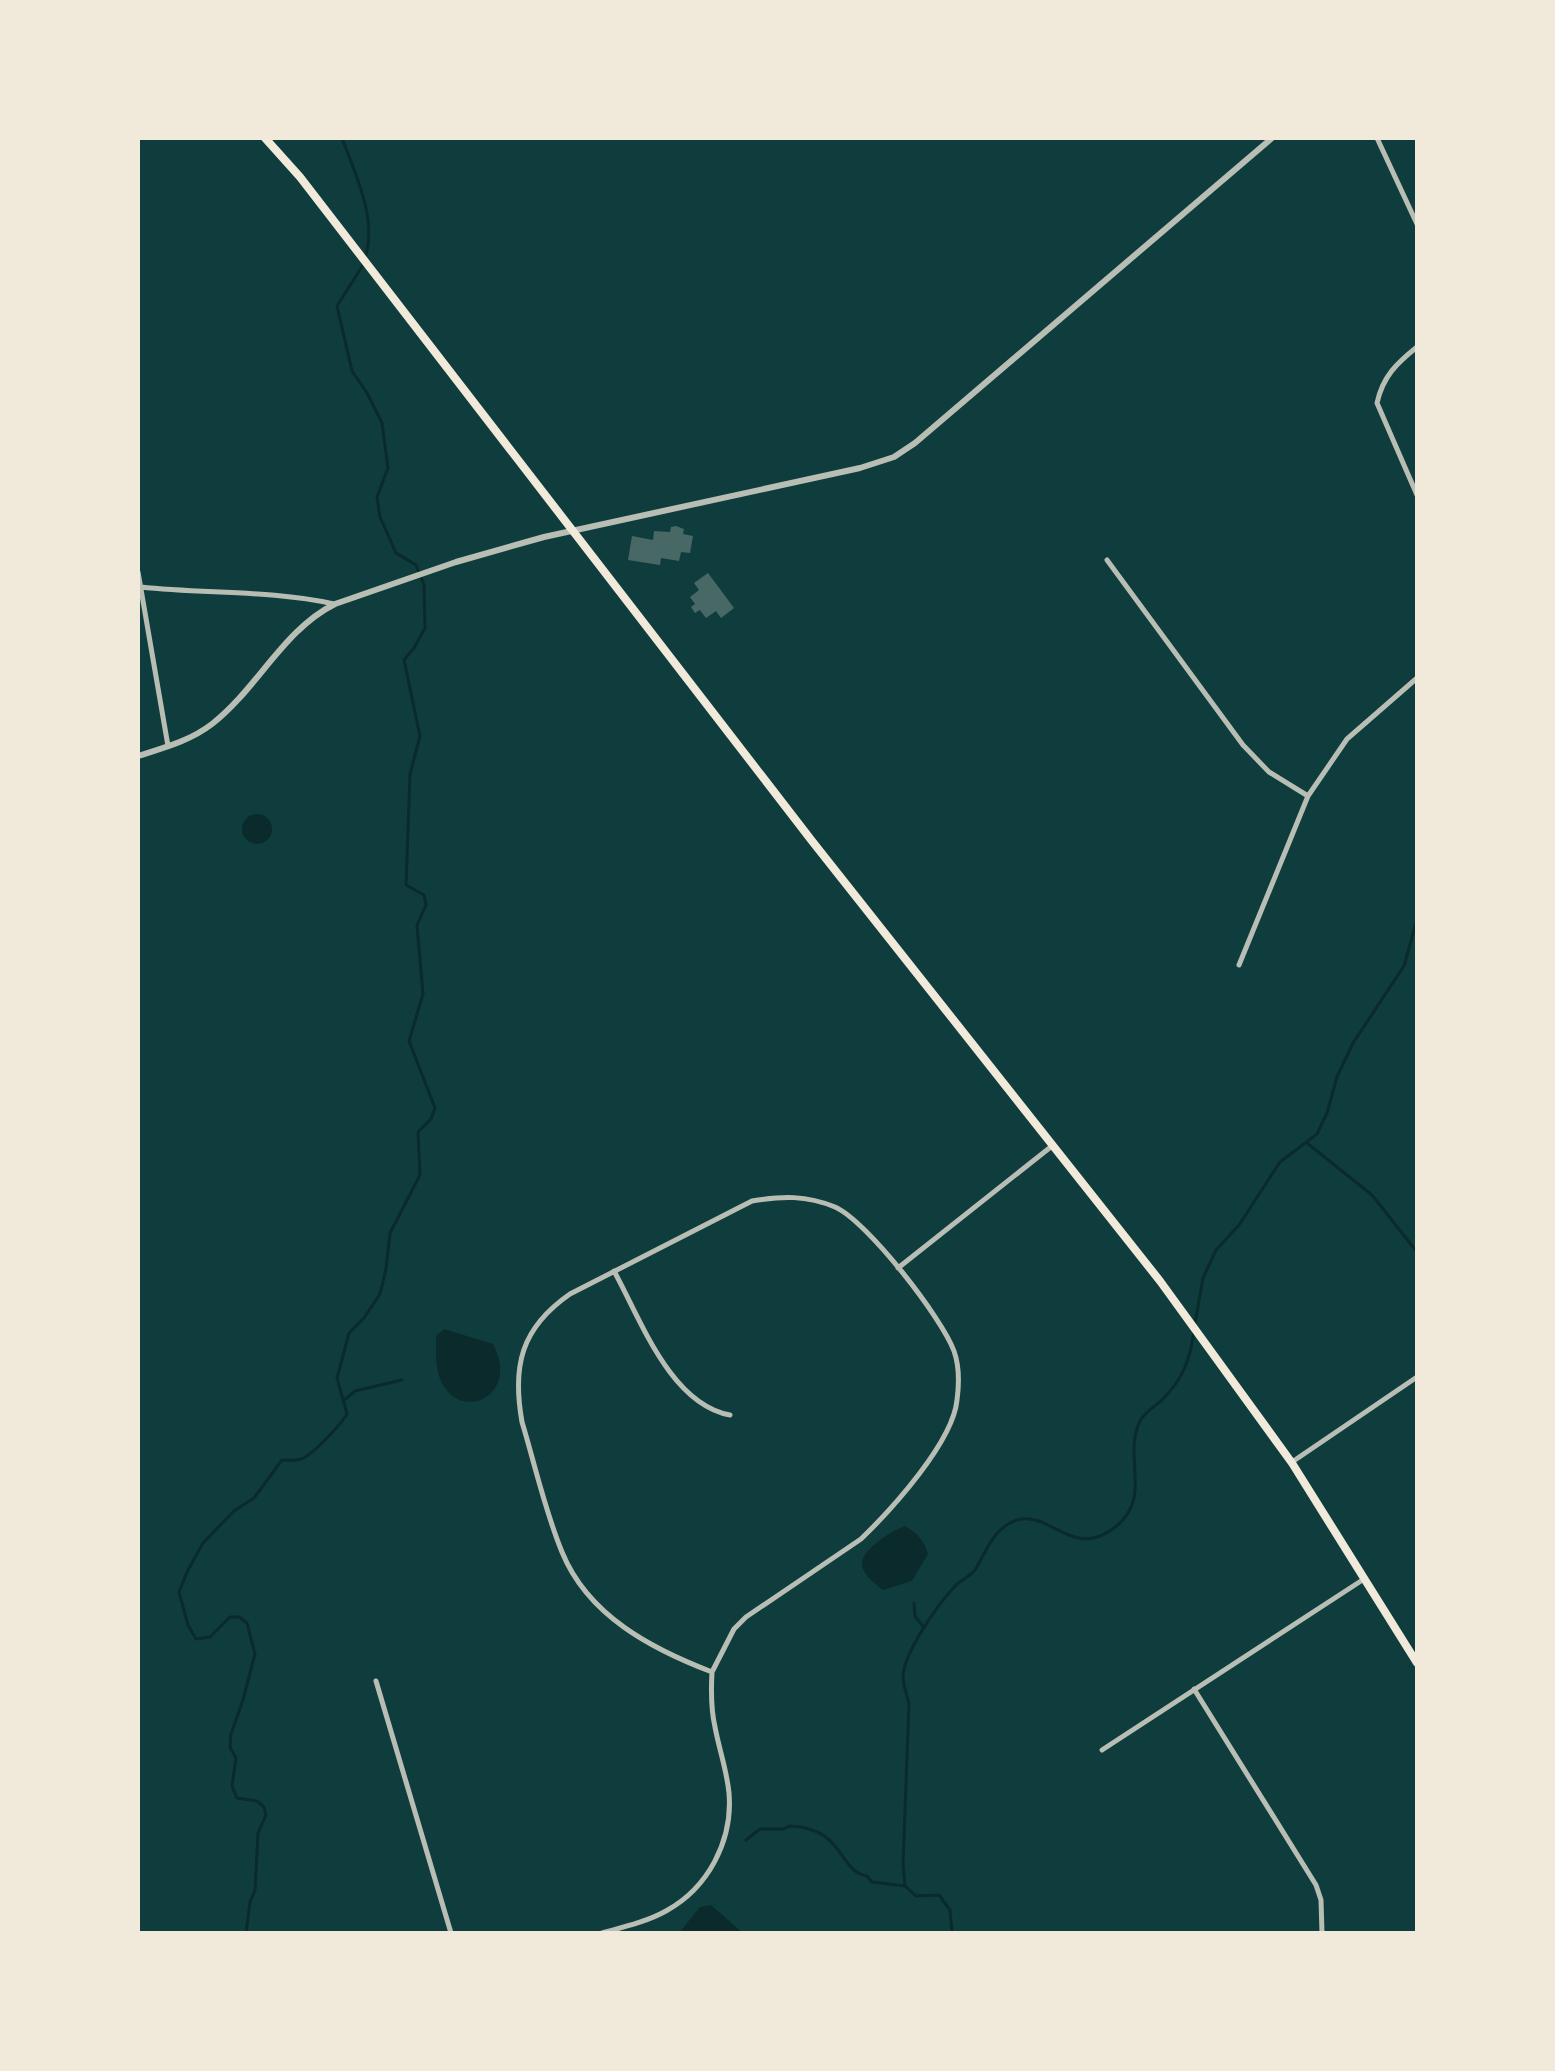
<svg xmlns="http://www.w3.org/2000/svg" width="1555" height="2071" viewBox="0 0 1555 2071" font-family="'Asap Condensed',sans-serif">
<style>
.water{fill:#0a2a2b}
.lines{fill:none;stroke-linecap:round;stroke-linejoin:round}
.stream{stroke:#0a2a2b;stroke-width:3}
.building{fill:#486865}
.minor{stroke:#b8beb3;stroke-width:5}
.tertiary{stroke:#b8beb3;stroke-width:6}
.trunk{stroke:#f1e9da;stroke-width:8}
</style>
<rect width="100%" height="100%" fill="#0f3d3e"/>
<path class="water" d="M242 829a15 15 0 1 1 30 0a15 15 0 1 1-30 0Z
M444 1329 493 1344C521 1397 459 1423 441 1381 435 1367 436 1351 436 1336Z
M905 1526C917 1533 924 1540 928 1554L912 1581 883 1590C875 1584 864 1576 862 1565 860 1550 893 1530 905 1526Z
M711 1905 743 1933H679L700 1907Z"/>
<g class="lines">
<path class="stream" d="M342 138C355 174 378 219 365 258
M1307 1143 1372 1195 1417 1252
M1195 1323 1203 1278 1216 1250 1239 1225 1280 1162 1317 1134 1327 1113 1337 1077 1353 1043 1404 966 1417 919
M343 1401 355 1391 402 1380
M914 1603 915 1616 924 1628
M746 1840 760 1829H784L789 1826C845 1827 838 1872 867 1876L872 1882 905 1886
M246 1933 250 1902 255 1890 258 1833 266 1815 264 1807 257 1801 237 1798 232 1786 236 1758 230 1747 231 1734 243 1700 255 1654 247 1623 239 1617H230L210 1637 196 1639 188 1625 179 1592 188 1570 203 1543 234 1511 254 1498 282 1460C288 1460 296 1461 301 1459 313 1455 341 1424 347 1414L337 1378 349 1333 364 1318 380 1294 386 1269 390 1233 420 1175 418 1132 431 1119 435 1108 409 1041 423 994 417 925 426 905 424 895 406 885 410 774 420 736 404 660 414 648 425 628 424 585 416 565 396 553 380 517 377 497 388 468 382 423 367 393 352 371 337 306 363 265
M952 1933 950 1910 939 1895 916 1896 905 1886 903 1864 909 1703C907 1696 904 1687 903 1679 902 1654 939 1603 956 1585 962 1580 970 1576 975 1570 986 1552 994 1527 1017 1520 1050 1510 1072 1560 1114 1528 1154 1498 1122 1457 1140 1421 1144 1413 1155 1406 1162 1400 1183 1379 1190 1360 1194 1331"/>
</g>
<path class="building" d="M676 526 684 529 683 534 693 536 690 553 681 552 679 561 661 558 660 565 628 560 632 536 653 540 654 531 670 532 671 527Z
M708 573 734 608 721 618 716 611 706 618 700 610 695 613 691 607 695 604 690 597 699 590 694 583Z"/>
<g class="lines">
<path class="minor" d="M1377 138 1417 224
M1417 347C1397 363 1383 376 1377 403L1417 495
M1107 560 1243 745 1269 772 1308 796
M138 572 168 746
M141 587C205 594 271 590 334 604
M1239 965 1308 796 1347 739 1417 678
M898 1268 1052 1146
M614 1271C640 1318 670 1404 730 1415
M1292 1462 1417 1377
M376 1681 451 1933
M1194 1689 1316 1885 1321 1900 1322 1933
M1102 1750 1364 1579
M602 1933C624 1927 646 1922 666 1911 708 1888 733 1841 729 1793 727 1771 719 1749 715 1727 711 1710 711 1690 712 1672 652 1649 588 1616 562 1552 545 1511 535 1465 522 1422 512 1366 521 1328 570 1294L752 1201C782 1196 806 1195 835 1207 867 1221 942 1318 954 1351 959 1365 959 1385 957 1400 953 1442 892 1509 861 1539L746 1617 734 1629 712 1672"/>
<path class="tertiary" d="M138 756C163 748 190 741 212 724 257 689 284 629 335 604L456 562 544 537 860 468 894 457 915 443 1272 138"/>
<path class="trunk" d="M265 138 300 177 812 841 1160 1281 1292 1463 1417 1663"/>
</g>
<rect width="1555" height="2071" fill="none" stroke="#f1e9da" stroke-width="280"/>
</svg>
